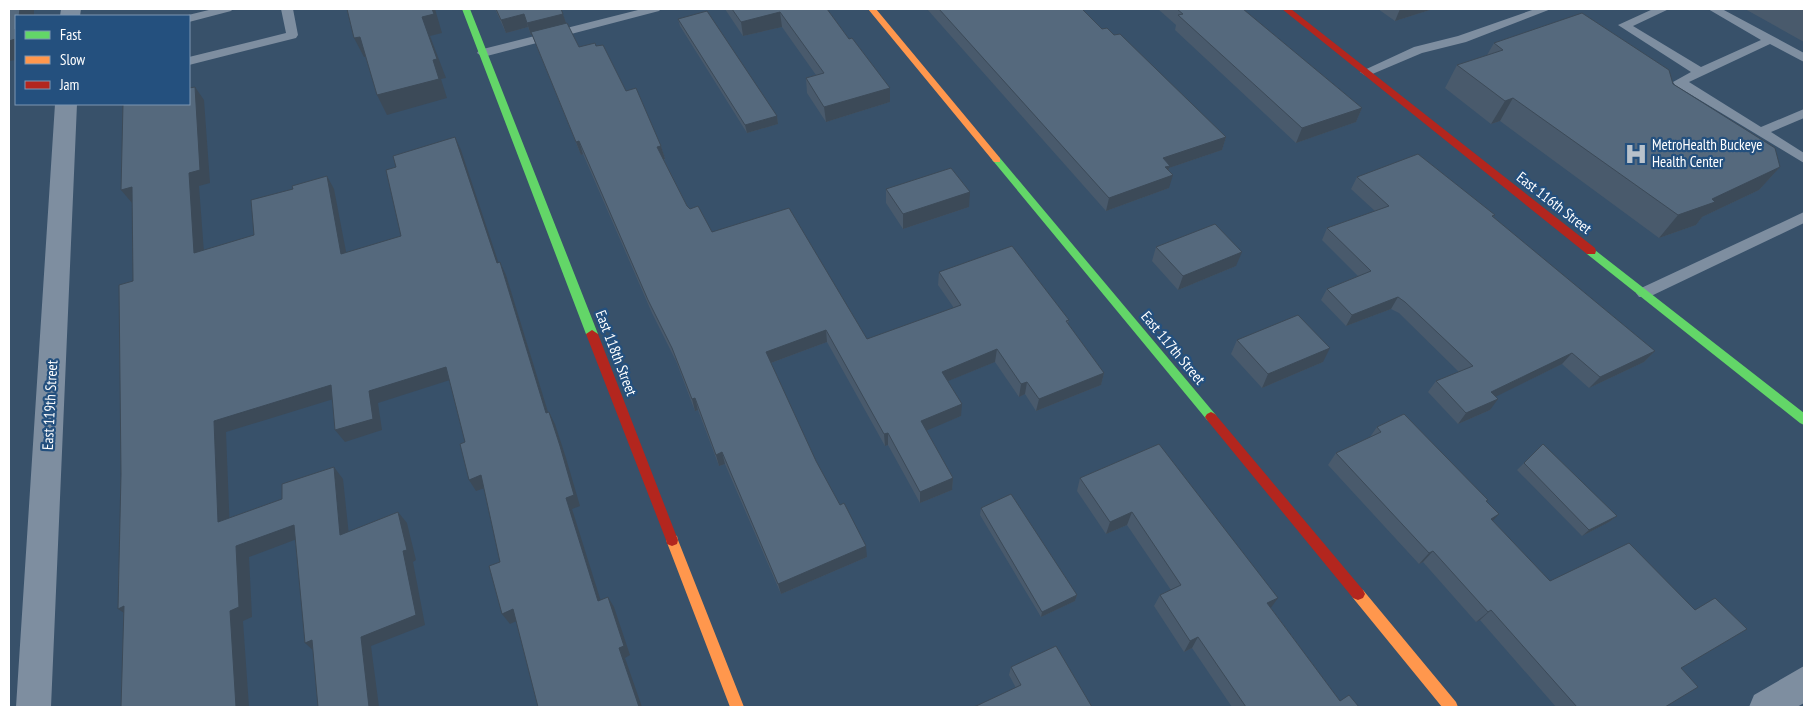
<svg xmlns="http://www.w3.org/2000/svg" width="1813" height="716" viewBox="0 0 1813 716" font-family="'PT Sans Narrow',sans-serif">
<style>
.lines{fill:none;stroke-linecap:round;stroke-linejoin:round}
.lane{fill:#7e8ea0;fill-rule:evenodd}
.street{fill:#7e8ea0;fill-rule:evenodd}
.fast{fill:#63d668;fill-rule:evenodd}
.slow{fill:#ff974d;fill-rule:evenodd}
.jam{fill:#b3261e;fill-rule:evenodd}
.wall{fill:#495a6c}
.shaded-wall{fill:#3c4a58}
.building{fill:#55697d;stroke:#3c4a58}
.labels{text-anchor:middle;stroke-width:4.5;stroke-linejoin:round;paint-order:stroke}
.poi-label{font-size:15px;fill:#fff;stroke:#24507e;text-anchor:start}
.street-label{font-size:15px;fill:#fff;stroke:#24507e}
</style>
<rect width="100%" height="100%" fill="#38516a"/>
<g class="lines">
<path class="lane" d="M213 9H233L231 11 189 22V16H184Z
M281 9H293L298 35 296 38 189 65V57L286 33Z
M642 9H661L659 11 483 57 477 53 479 50Z
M1535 9H1551L1466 42 1422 53 1370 75 1366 76 1360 72 1414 47 1458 36Z
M1653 9H1669L1633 26 1701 67 1761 40 1708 9H1722L1804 53V62L1770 44 1689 82 1761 127 1804 109V118L1771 132 1804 153V163L1675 85 1673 82 1691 72 1618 25Z
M1804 212V223L1649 297H1639L1636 293 1639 289Z"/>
<path class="street" d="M61 9H81L80 16H60Z
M55 104H77L51 707H16Z
M1804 666V703L1797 707H1749L1754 695Z"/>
<path class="fast" d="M462 9H470L598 334 596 337 592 338 586 334Z
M997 157 1000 158 1215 414 1217 417 1215 420 1211 422 1207 420 994 162 992 160Z
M1591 247 1804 413V425L1800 423 1587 254 1586 251 1587 248Z"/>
<path class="slow" d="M868 9H876L1000 158V162H994Z
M672 534 677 536 678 540 744 707H730L666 540 667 536Z
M1358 588 1363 590 1456 702 1458 707H1442L1353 598 1351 594 1353 590Z"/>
<path class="jam" d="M1282 9H1291L1595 248 1596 251 1595 254H1587Z
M592 330 598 334 678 540 677 544 672 546 667 544 666 540 586 334Z
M1211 412 1215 414 1363 590 1365 594 1363 598 1358 600 1353 598 1207 420 1205 417 1207 414Z"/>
</g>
<path class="wall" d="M495 9H561L566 23 579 47 596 46 626 91 661 146 665 159 664 160 687 206 712 232 867 339 954 308 938 285 939 272 1069 320 1068 324 1104 373 1101 385 1036 411 1025 394 1019 397 995 362 948 381 961 416 926 430 953 478 952 490 920 503 888 445 885 446 827 342 771 363 816 461 867 557 781 594 725 464 719 466 698 410 695 411 676 361 652 313 583 154 581 155 532 35H531L528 27 506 33Z
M725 9H827L849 39 890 88V102L826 122 807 93 806 78 816 75 782 27 743 36Z
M927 9H1082L1102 29 1226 137 1222 150 1169 168V188L1106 211Z
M1158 9H1243L1362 108 1356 122 1296 143 1175 30 1176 25Z
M1378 9H1433L1395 21Z
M1745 9H1804V42Z
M678 19 777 116 778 124 747 133 680 26Z
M1494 43 1673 84 1780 167 1759 190 1702 217 1696 225 1659 238 1500 121 1491 124 1445 88 1457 65 1487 55Z
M1357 177 1495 215 1493 217 1655 351 1644 362 1589 388 1562 364 1496 396 1490 410 1458 424 1428 392 1436 381 1459 372 1399 313 1391 309 1346 326 1321 300 1327 289 1358 276 1322 240 1327 228 1375 211 1351 189Z
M886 189 969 207 903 229 886 203Z
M1156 247 1236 266 1178 290 1152 261Z
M1237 340 1323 362 1262 388 1231 354Z
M1377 427 1486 502 1493 521 1550 581 1681 668 1665 707H1556L1480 620 1476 622 1423 562 1419 564 1328 465 1336 453 1370 437Z
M1159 444 1271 608 1340 701 1359 707H1232L1192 648 1184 652 1154 606 1160 595 1171 590 1127 525 1106 534 1077 491 1080 478Z
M1524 463 1617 516 1609 522 1582 536 1517 470Z
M981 508 1077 595 1075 601 1041 617 980 515Z
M1011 667 1092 707 1016 688 1009 675Z"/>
<path class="shaded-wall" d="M20 9H34V16H19Z
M432 9H435L442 33 430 36 446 78 441 79 447 98 387 115 377 95 433 60 422 17Z
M1400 9H1433L1395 21Z
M780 12 782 27 743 36 741 22Z
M524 14 528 27 506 33 501 20Z
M563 14 567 26 531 35 527 23Z
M15 29H16V60L9 61V41Z
M360 37 370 56 364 57 354 38Z
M189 86 196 96 195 87 204 100 210 183 199 186 205 266 194 253 189 173Z
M890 88V102L826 122 824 107Z
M1513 98 1500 121 1491 124 1505 101Z
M1362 108 1356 122 1296 143 1302 128Z
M777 116 778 124 747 133 745 125Z
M455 137 461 150 503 276 497 263Z
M1226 137 1222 150 1169 168 1167 177 1173 175 1169 188 1106 211 1109 198 1163 158Z
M579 141 583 154 581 155 576 142Z
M661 146 665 159 661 160 657 147Z
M1780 167 1759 190 1702 217 1696 225 1659 238 1678 215Z
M327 176 334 189 349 267 341 254Z
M132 187V203L121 190Z
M970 192 969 207 903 229V214Z
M1242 252 1236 266 1178 290 1183 276Z
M500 262 506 275 552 425 546 413Z
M1398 297 1391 309 1346 326 1352 315Z
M826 330 827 342 768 364 766 352Z
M1330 348 1323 362 1262 388 1268 374Z
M997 349 995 362 941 384 942 372Z
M1655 351 1644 362 1589 388 1600 377Z
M1572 353 1562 364 1483 403 1491 392Z
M446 367 453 379 378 403 382 430 345 442 335 430 369 391Z
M1104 373 1101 385 1036 411 1039 399Z
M1027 382 1025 394 1019 397 1021 384Z
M331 385 340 397 226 432 230 533 218 522 214 421Z
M695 398 698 410 695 411 692 399Z
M1498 399 1490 410 1458 424 1466 413Z
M962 404 961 416 921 433V421Z
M549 412 555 424 566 458 580 506 572 509 604 611 598 601 566 498Z
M888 433V445L885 446 884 434Z
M722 452 725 464 719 466 716 455Z
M334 467 343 479 350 545 340 535Z
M481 475 488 487 476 491 469 480Z
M953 478 952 490 920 503V492Z
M398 512 407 523 416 560 413 562 425 625 371 646 379 707H369L361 637 403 551Z
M1132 512 1127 525 1106 534 1110 522Z
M1499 514 1488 526 1491 519Z
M1617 516 1609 522 1582 536 1589 530Z
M294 525 305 536 249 557 252 617 243 621 249 707H236L230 611 236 546Z
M866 546 867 557 781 594 778 584Z
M1433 551 1423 562 1419 564 1429 553Z
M1077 595 1075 601 1041 617 1042 612Z
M608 597 614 607 630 655 625 658 642 707H639L619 648Z
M1278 598 1270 609 1267 603Z
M124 606 133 619 118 609Z
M513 609 521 619 510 624 502 614Z
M1491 610 1480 620 1476 622 1488 612Z
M1198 637 1192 648 1184 652 1190 641Z
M312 640 316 653 305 643Z"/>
<path class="building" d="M9 9H20L19 16H16V29H15V39L9 41Z
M347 9H432L434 14 422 17 437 59 433 60 439 79 377 95 360 37 354 38Z
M496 9H561L563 14 527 23 524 14 501 20Z
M732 9H827L849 39 852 38 890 88 824 107 806 78 824 73 780 12 741 22Z
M939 9H1082L1102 29 1107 28 1114 35 1120 34 1226 137 1163 158 1170 166 1165 167 1173 175 1109 198Z
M1177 9H1243L1362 108 1302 128 1178 15 1183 14Z
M707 11 777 116 745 125 678 19Z
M1582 13 1669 70 1673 84 1775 148 1780 167 1712 199 1715 202 1678 215 1513 98 1505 101 1457 65 1503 50 1494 43Z
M567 23 579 47 595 43 596 46 603 45 626 91 636 88 661 146 657 147 687 206 690 209 698 206 712 232 789 208 867 339 961 305 939 272 1012 246 1069 320 1066 321 1104 373 1039 399 1027 382 1021 384 997 349 942 372 962 404 921 421 953 478 920 492 888 433 884 434 826 330 766 352 816 461 840 505 844 503 866 546 778 584 722 452 716 455 695 398 692 399 672 348 648 300 579 141 576 142 531 32Z
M195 87 200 170 189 173 194 253 254 235 251 200 293 189 292 186 327 176 341 254 401 236 386 170 396 167 393 156 455 137 497 263 500 262 546 413 549 412 560 446 574 495 566 498 598 601 608 597 624 646 619 648 639 707H538L513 609 502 614 489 566 500 562 481 475 469 480 460 444 465 442 446 367 369 391 373 419 335 430 331 385 214 421 218 522 282 499V484L334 467 340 535 398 512 407 550 403 551 416 615 361 637 369 707H318L312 640 305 643 294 525 236 546 239 607 230 611 236 707H121L124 606 118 609 121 474 119 285 133 281 132 187 121 190 123 104H189V88Z
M1418 154 1495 215 1492 216 1655 351 1600 377 1572 353 1491 392 1498 399 1466 413 1436 381 1473 366 1405 302 1398 297 1352 315 1327 289 1371 271 1327 228 1389 206 1357 177Z
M951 168 970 192 903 214 886 189Z
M1215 224 1242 252 1183 276 1156 247Z
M1298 315 1330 348 1268 374 1237 340Z
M1404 414 1488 500 1486 501 1499 514 1491 519 1550 581 1629 543 1695 610 1715 598 1747 629 1681 668 1698 687 1665 707H1577L1491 610 1488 612 1433 551 1429 553 1336 453 1381 432 1377 427Z
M1159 444 1278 598 1267 603 1340 701 1349 695 1359 707H1246L1198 637 1190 641 1160 595 1181 585 1132 512 1110 522 1080 478Z
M1543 444 1617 516 1589 530 1524 463Z
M1011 494 1077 595 1042 612 981 508Z
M1056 646 1092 707H974L1021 685 1011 667Z"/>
<defs>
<symbol id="hospital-bare" viewBox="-9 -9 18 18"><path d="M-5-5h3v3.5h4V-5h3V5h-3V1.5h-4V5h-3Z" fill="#b9c2cb" stroke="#24507e" stroke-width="2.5" paint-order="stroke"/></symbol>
</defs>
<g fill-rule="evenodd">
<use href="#hospital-bare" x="1620" y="138" width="32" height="32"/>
</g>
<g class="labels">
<g class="poi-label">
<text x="1652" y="150">MetroHealth Buckeye<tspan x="1652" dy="17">Health Center</tspan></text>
</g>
<g class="street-label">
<text transform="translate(1554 203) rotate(38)" y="5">East 116th Street</text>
<text transform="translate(1173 348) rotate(50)" y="5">East 117th Street</text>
<text transform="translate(616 353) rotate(69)" y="5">East 118th Street</text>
<text transform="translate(50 405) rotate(-87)" y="5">East 119th Street</text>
</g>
</g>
<rect width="1813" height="716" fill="none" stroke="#ffffff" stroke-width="20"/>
<rect x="15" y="15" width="175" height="90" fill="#24507e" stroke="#7c96b2"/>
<rect x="25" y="31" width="25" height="8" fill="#63d668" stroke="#7c96b2"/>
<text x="60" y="40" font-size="15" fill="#ffffff">Fast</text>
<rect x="25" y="56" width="25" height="8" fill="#ff974d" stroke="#7c96b2"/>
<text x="60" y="65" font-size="15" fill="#ffffff">Slow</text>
<rect x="25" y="81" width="25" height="8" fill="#b3261e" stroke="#7c96b2"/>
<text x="60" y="90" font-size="15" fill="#ffffff">Jam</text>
</svg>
